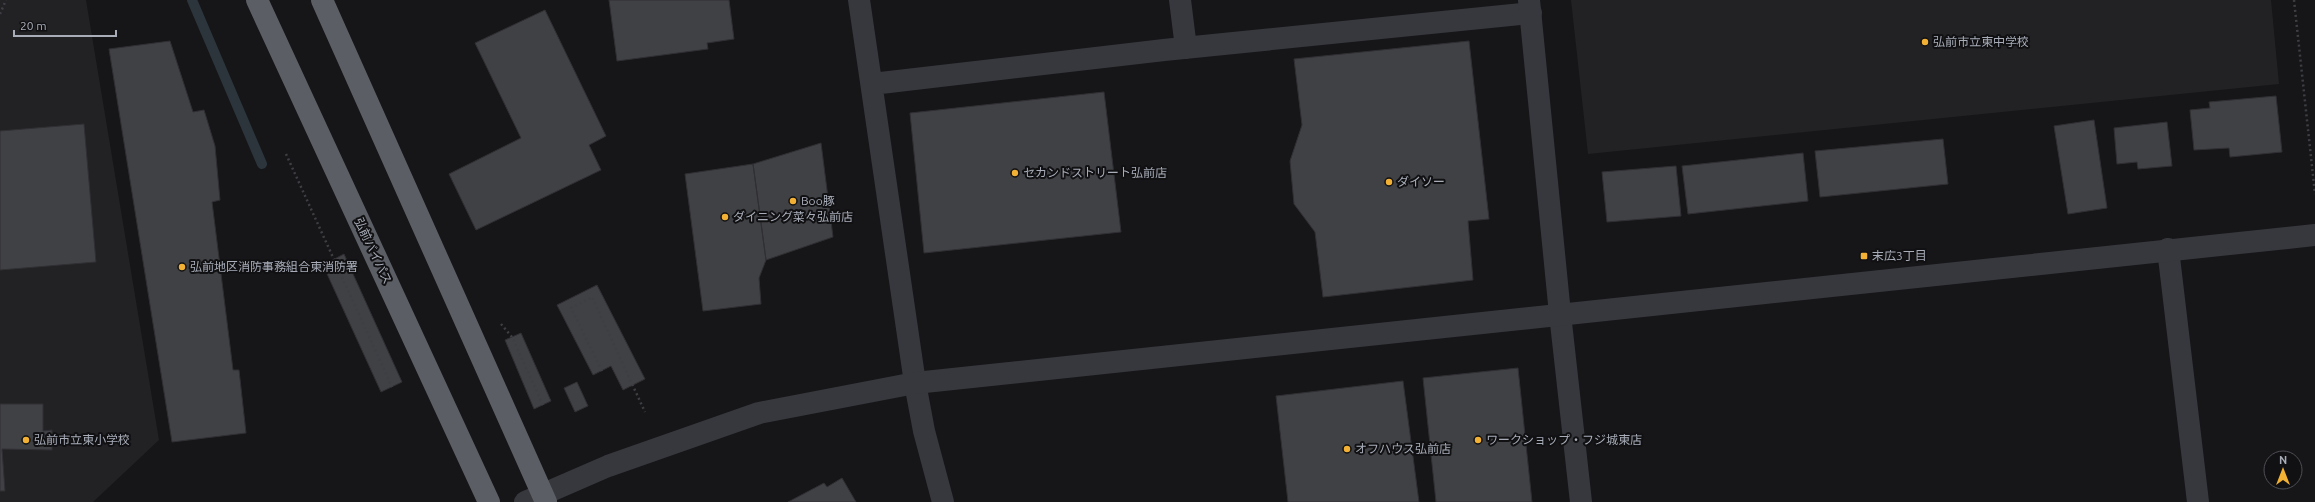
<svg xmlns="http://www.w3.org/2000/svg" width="2315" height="502" viewBox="0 0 2315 502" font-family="Ubuntu,'Noto Sans JP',sans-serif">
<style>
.built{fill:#222225}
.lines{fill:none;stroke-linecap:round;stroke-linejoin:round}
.stream{stroke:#2c353c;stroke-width:10}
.building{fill:#404145;stroke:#303034}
.path{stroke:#3d3f44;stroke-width:2.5;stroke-dasharray:2 3;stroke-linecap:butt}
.minor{stroke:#37383d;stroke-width:22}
.tertiary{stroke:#37383d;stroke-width:22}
.trunk{stroke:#5b5e65;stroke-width:22}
.poi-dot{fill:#f2b134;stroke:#111113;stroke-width:1.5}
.labels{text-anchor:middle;stroke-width:4;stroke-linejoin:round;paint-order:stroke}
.poi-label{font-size:12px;fill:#a8adb8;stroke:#111113;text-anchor:start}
.street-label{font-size:12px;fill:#a8adb8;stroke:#111113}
</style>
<rect width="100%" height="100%" fill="#161618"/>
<path class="built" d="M0 0H86L159 440 93 502H0Z
M1571 0H2271L2279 84 1588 154Z"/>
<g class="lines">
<path class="stream" d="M192 0 262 164"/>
</g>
<path class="building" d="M609 0H729L734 39 707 43 708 49 617 61Z
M545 10 606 136 589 145 601 170 476 230 449 174 521 138 475 43Z
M170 41 193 112 204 110 215 146 220 200 212 202 233 370H239L246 433 172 442 109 49Z
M1469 41 1489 219 1468 221 1473 280 1323 297 1315 232 1294 204 1290 161 1302 125 1294 59Z
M1104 92 1121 232 924 253 910 113Z
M2276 96 2282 152 2230 157 2229 148 2194 150 2190 110 2210 108 2209 102Z
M2094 120 2107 208 2068 214 2054 126Z
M2167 122 2172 166 2138 169 2137 162 2117 164 2114 128Z
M84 124 96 262 0 270V131Z
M1943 139 1948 184 1820 197 1815 151Z
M821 143 833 237 766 260 753 164Z
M1803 153 1808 201 1688 214 1682 166Z
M753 164 766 260 759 278 761 304 703 311 685 174Z
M1676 166 1681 216 1607 222 1602 172Z
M344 254 402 382 381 392 323 265Z
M597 285 645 379 623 390 611 366 593 375 557 305Z
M521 333 551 401 534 409 505 340Z
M1518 368 1532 502H1436L1423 378Z
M1403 381 1419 502H1288L1276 396Z
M577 382 588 406 575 412 564 388Z
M0 404H43V431L52 430V450L2 449 5 491H0Z
M842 478 856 502H788L824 483 827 487Z"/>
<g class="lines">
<path class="path" d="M2294 0 2315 194
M0 14 6 0
M286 154 392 387
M501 324 512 337 543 405
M602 371 571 308 592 297 645 412"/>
<path class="minor" d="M859 0 915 383 924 431 943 502
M1180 0 1186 48
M872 84 1164 50 1531 13
M2168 249 2198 502
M1560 314 1581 502"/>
<path class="tertiary" d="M1529 0 1560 314
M525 502 608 466 759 413 915 383 2315 235"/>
<path class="trunk" d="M257 0 489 502
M322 0 546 502"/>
</g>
<g class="poi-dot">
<circle cx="1925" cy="42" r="4"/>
<circle cx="1015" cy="173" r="4"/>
<circle cx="1389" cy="182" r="4"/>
<circle cx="793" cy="201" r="4"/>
<circle cx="725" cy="217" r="4"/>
<rect x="1860" y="252" width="8" height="8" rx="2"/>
<circle cx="182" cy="267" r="4"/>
<circle cx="26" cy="440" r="4"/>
<circle cx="1478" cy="440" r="4"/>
<circle cx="1347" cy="449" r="4"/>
</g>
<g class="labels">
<g class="poi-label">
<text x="1933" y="46">弘前市立東中学校</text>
<text x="1023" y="177">セカンドストリート弘前店</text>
<text x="1397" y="186">ダイソー</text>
<text x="801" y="205">Boo豚</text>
<text x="733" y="221">ダイニング菜々弘前店</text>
<text x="1872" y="260">末広3丁目</text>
<text x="190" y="271">弘前地区消防事務組合東消防署</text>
<text x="34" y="444">弘前市立東小学校</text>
<text x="1486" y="444">ワークショップ・フジ城東店</text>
<text x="1355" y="453">オフハウス弘前店</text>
</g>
<g class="street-label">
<text transform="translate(373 251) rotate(65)" y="4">弘前バイパス</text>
</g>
</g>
<g transform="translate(2283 470)"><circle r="19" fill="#111113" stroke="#4d4f55"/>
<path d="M0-3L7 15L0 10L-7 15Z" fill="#f2b134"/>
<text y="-6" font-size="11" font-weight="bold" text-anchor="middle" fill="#a8adb8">N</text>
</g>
<path d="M14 30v6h102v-6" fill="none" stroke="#a8adb8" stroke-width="2"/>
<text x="20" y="30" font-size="12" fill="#a8adb8" stroke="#111113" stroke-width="3" paint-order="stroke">20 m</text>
</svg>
